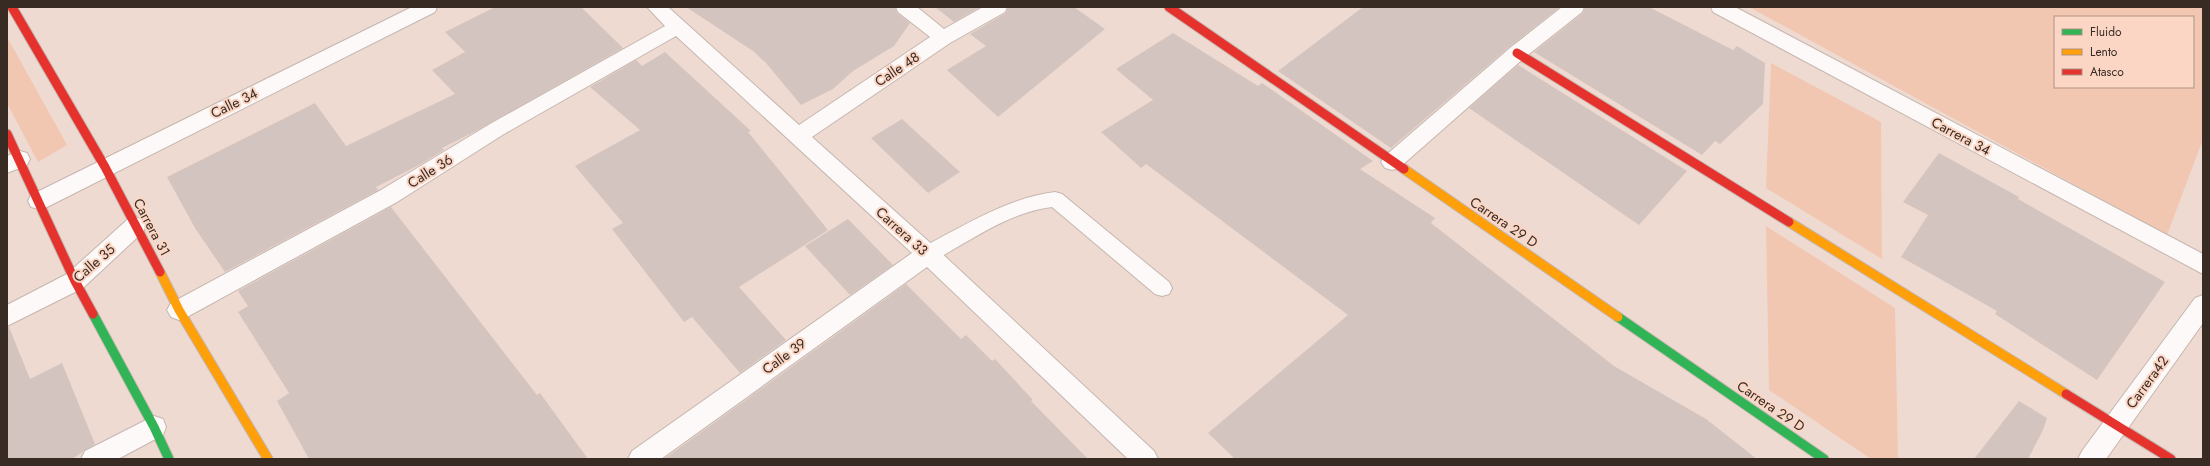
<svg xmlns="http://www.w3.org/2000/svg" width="2210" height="466" viewBox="0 0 2210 466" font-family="Jost,sans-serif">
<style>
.green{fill:#f2c7b1;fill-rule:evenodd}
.building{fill:#d4c4bf}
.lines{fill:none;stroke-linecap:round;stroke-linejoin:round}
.lane-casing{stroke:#c5b6af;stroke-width:2}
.street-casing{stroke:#c5b6af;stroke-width:2}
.fast-casing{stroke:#c5b6af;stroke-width:11}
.slow-casing{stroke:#c5b6af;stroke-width:11}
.jam-casing{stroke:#c5b6af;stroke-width:11}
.lane{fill:#fcf9f8;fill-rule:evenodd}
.street{fill:#fcf9f8;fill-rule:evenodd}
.fast{stroke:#30b455;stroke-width:9}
.slow{stroke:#ff9f0a;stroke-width:9}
.jam{stroke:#e5322d;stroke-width:9}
.labels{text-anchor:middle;stroke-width:4;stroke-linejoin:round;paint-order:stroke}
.street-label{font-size:14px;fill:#382b24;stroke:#fbd6c4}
</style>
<rect width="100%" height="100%" fill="#eedad1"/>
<path class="green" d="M1749 7H2203V139L2167 235ZM2055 17H2193V87H2055Z
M7 37 67 145 38 162 7 103Z
M1771 63 1881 122 1882 259 1766 188Z
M1766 226 1895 308 1898 459H1871L1769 390Z"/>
<path class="building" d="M495 7H581L623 48 474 132 442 148 444 150 419 165 376 187 378 190 225 272 195 228 167 177 315 103 346 146 455 94 432 70 465 52 445 32Z
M686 7H895L897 13 910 23 894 46 853 71 833 89 801 105 766 63 753 51Z
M935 7H980L954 22Z
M1008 7H1074L1105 29 998 117 947 70 986 46 970 34 1006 13Z
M1363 7H1560L1509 47 1391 148 1278 71Z
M1585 7H1649L1733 50 1737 46 1765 63 1763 104 1720 144 1715 141 1702 155 1534 52 1583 13Z
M1173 33 1258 86 1262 83 1373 161 1360 169 1435 218 1431 223 1614 366 1706 419 1757 459H1235L1208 433 1348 315 1146 164 1141 168 1101 132 1153 100 1116 69Z
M665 52 751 131 748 132 828 230 739 287 786 340 740 373 692 317 684 322 612 229 623 223 575 166 640 130 590 87 636 60 642 66Z
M1518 65 1687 171 1639 225 1469 108Z
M902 119 960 172 928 193 871 138Z
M1939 153 2019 197 2018 199 2165 282 2097 380 1995 314 1997 311 1901 257 1928 215 1903 202Z
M391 207 537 395 540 393 588 459H309L277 401 289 393 238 312 248 306 238 291Z
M848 219 893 265 850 295 805 246Z
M906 284 961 339 966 335 992 361 995 359 1033 400 1031 401 1088 459H664Z
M7 327H9L30 379 62 363 95 444 72 459H7Z
M2019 401 2047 418 2043 430 2028 459H1974Z"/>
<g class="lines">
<defs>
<path id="lane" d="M1055 192 1062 194 1169 282 1172 288 1169 294 1162 296 1155 294 1052 207C1010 212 971 240 935 260L928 262 921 260 918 254 921 248C964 226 1007 198 1055 192Z"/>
<path id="street" d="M412 7H437L435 12 47 207 39 209 31 207 28 201 31 195Z
M647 7H668L799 125 930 37 898 12 896 7H917L944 29 983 7H1007L1005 12 950 43 812 137 936 248 1154 451 1158 459H1128L927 267 661 459H628L632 451 912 253 676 36 504 134 397 202 187 317 179 320 171 317 167 310 171 303 381 190 490 124 665 26Z
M1562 7H1584L1582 12 1524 58 1399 168 1392 170 1385 168 1381 162 1385 156 1510 48Z
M1711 7H1735L2203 254V274L1713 12Z
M20 151 27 153 30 159 27 165 7 173V156Z
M135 217 143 220 146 226 143 232 83 288 7 326V305L67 274 127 220Z
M2203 295V323L2106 459H2078L2082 451 2195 298Z
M154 416 163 419 166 427 163 435 118 459H81L85 451Z"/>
<path id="fast" d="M93 314 154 427 169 459
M1618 317 1824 459"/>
<path id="slow" d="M1404 169 1618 317
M1789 222 2066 394
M160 272 179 310 268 459"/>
<path id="jam" d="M12 7 105 167 160 272
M1169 7 1404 169
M1517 53 1789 222
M7 134 75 281 93 314
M2066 394 2171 459"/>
</defs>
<use href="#lane" class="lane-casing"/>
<use href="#street" class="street-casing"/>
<use href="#fast" class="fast-casing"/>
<use href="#slow" class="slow-casing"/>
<use href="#jam" class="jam-casing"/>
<use href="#lane" class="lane"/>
<use href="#street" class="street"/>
<use href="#fast" class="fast"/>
<use href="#slow" class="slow"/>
<use href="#jam" class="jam"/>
</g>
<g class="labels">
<g class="street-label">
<text transform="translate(897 69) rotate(-34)" y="5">Calle 48</text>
<text transform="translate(234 103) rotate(-26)" y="5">Calle 34</text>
<text transform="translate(1961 136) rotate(28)" y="5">Carrera 34</text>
<text transform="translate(430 171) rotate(-32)" y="5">Calle 36</text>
<text transform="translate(1504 222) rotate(34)" y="5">Carrera 29 D</text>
<text transform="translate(152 227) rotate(62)" y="5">Carrera 31</text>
<text transform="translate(902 231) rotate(42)" y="5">Carrera 33</text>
<text transform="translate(94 263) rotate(-41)" y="5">Calle 35</text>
<text transform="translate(784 356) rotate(-36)" y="5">Calle 39</text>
<text transform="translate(2147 382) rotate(-54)" y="5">Carrera42</text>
<text transform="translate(1771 406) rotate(34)" y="5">Carrera 29 D</text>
</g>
</g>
<rect width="2210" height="466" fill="none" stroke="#382b24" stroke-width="16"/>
<rect x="2054" y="16" width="140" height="72" fill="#fbd6c4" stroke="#ad9284"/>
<rect x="2062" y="29" width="20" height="6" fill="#30b455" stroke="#ad9284"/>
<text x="2090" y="36" font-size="12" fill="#382b24">Fluido</text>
<rect x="2062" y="49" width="20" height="6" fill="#ff9f0a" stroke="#ad9284"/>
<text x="2090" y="56" font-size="12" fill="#382b24">Lento</text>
<rect x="2062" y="69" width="20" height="6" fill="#e5322d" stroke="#ad9284"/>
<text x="2090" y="76" font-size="12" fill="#382b24">Atasco</text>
</svg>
